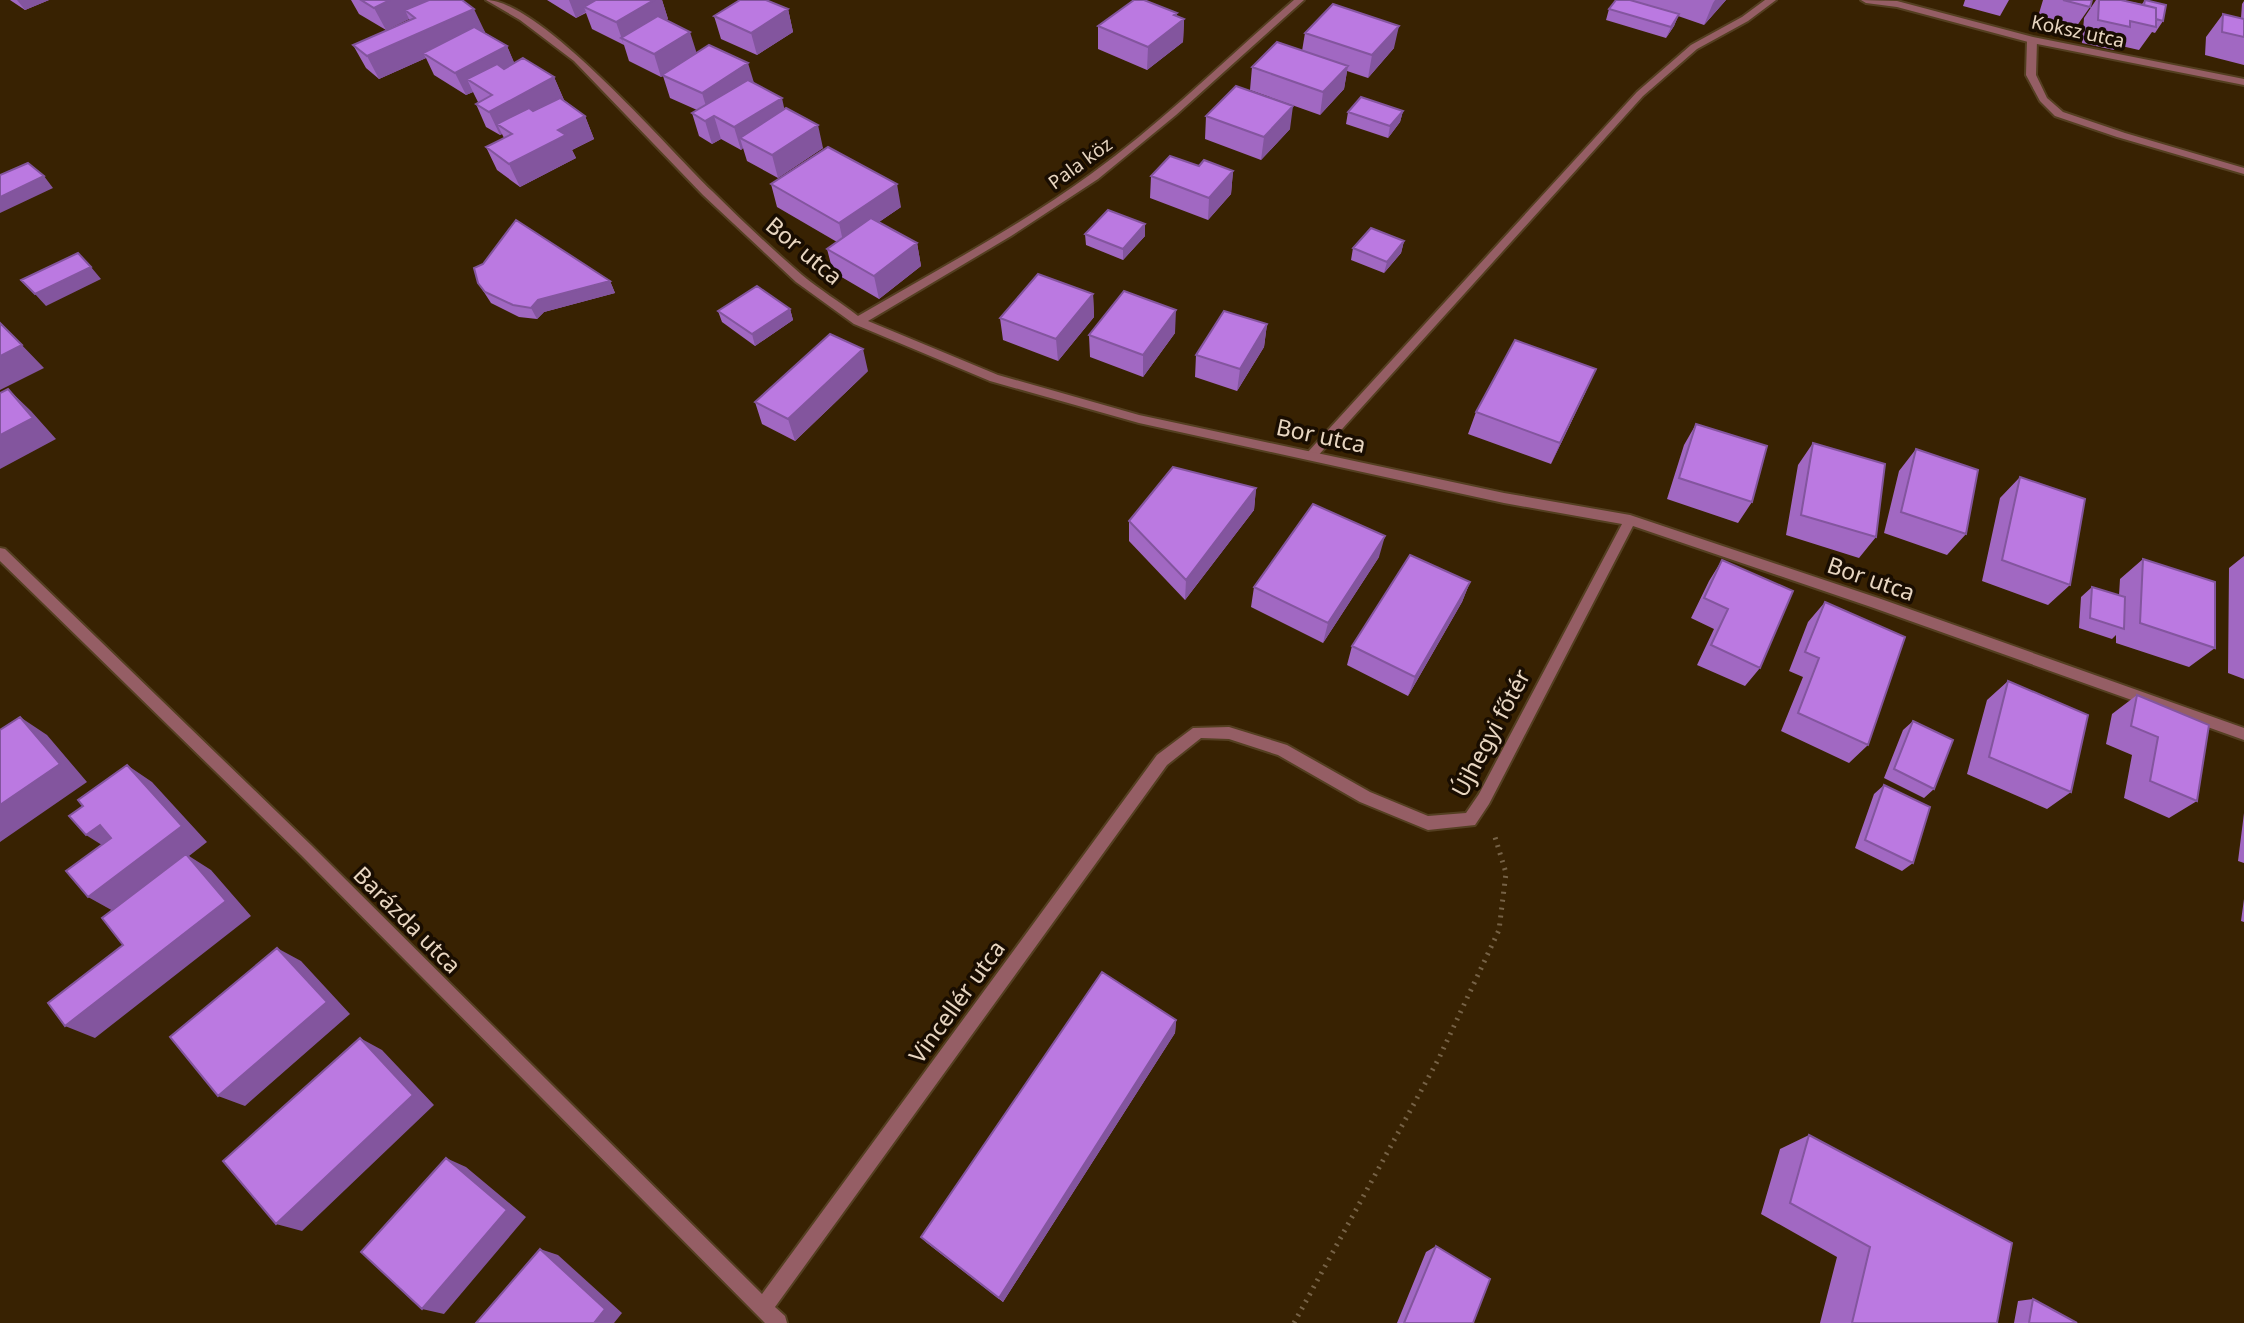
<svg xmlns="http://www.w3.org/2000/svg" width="2244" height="1323" viewBox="0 0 2244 1323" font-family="'Noto Sans',sans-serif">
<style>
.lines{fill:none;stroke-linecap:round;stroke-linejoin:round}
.lane-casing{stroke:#543f21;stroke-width:4}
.street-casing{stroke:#543f21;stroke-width:4}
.path{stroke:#766246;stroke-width:5;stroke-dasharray:2 6;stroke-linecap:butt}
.lane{fill:#955e65;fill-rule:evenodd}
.street{fill:#955e65;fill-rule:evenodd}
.wall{fill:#a168c2}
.shaded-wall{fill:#83559e}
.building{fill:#bb79e1;stroke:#83559e;stroke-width:2}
.labels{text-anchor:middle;stroke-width:7;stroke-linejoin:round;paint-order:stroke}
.far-street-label{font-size:19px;fill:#e8d6c1;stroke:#190d01}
.street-label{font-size:23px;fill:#e8d6c1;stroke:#190d01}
</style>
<rect width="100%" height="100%" fill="#382202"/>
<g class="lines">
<defs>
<path id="lane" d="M1765 0H1776L1748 21 1697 49 1643 96 1315 459H1307L1305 456 1307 453 1637 92 1691 45 1742 17Z
M2032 37 2037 40 2036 75 2047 98 2063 112 2125 133 2244 168V174L2117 137 2055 116 2040 101 2026 75 2027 40Z"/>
<path id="street" d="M486 0C541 0 669 150 712 191 741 220 771 248 802 275 820 290 840 302 858 316 937 270 1018 227 1091 174 1163 122 1227 58 1294 0H1304L1176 115 1098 179 1011 236 868 321 998 375 1139 415 1504 493 1630 515 1881 599 2244 728V740L1871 607 1633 526 1489 804 1475 825 1428 830 1360 802 1278 755 1229 739 1201 738 1167 765 775 1307 785 1316 787 1323H765L301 855 0 561V548L5 549 311 845 762 1294 1157 755 1193 728 1229 727 1287 745 1370 792 1428 816 1466 813 1479 794 1622 524 1504 503 1139 423 990 381 854 324 796 282 703 195 574 61 520 20Z
M1861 0 1897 1 2033 37 2244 79V85L2032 43 1897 7 1866 3Z"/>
</defs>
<use href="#lane" class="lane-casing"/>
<use href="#street" class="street-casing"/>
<path class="path" d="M1294 1323 1439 1058 1499 930 1506 873 1495 837"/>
<use href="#lane" class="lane"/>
<use href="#street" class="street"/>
</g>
<path class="wall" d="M10 0H49L25 10Z
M351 0H462L485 32H484L507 46 514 63 554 77 564 100 585 116 594 139 572 150 576 158 520 187 497 170 486 147 504 138 502 134 500 135 486 127 476 104 478 102 473 92 466 95 434 75 426 58 379 79 366 68 353 45 410 20 409 19 386 30 359 14Z
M547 0H662L668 19 666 20 697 53 754 83 785 109 823 148 778 178 747 161 743 148 741 150 721 139 712 144 699 136 692 113 697 110 670 98 663 76 661 77 629 61 624 45 592 29 586 13 576 18Z
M1632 0H1726L1704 25 1678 16 1674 26 1666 38 1606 20 1609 9Z
M1965 0H2009L2000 16 1963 6Z
M2043 0H2092L2090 7 2074 30 2037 20Z
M2096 0H2121L2142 4 2145 0 2163 21 2155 33 2152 32 2139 50 2117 45 2114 50 2082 43 2084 18Z
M2244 1V65L2205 55 2206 37 2223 14 2241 18 2242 4Z
M788 9 793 32 757 55 721 39 714 16Z
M1176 16 1184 19 1183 42 1147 70 1098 49V26Z
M1305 33 1394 48 1368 78 1347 71 1344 89 1320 115 1250 90 1252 67 1302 51Z
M1403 111 1400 122 1388 138 1346 124 1348 112Z
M1206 116 1290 129 1261 160 1205 139Z
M1199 166 1233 171 1231 194 1208 220 1150 198 1151 176Z
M771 184 901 207 879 222 917 243 921 266 879 299 833 272 827 249 837 242 777 207Z
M1145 224V236L1123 260 1086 245 1085 234Z
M1404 241 1401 253 1384 273 1351 260 1353 248Z
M610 281 615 293 544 312 537 319 519 317 491 303 478 283Z
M1093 294 1094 317 1058 361 1003 340 1000 318Z
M790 309 793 320 755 346 722 322 718 311Z
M1267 324 1264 347 1237 391 1195 377 1196 355Z
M1175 333 1143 377 1090 357 1089 335Z
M868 371 795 441 762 424 755 402Z
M1586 391 1551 464 1468 434 1476 412Z
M1696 424 1752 502 1738 523 1667 499 1684 445Z
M1813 443 1876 537 1859 558 1786 535 1798 465Z
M1916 449 1966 534 1947 555 1884 533 1899 471Z
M2020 477 2070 585 2048 605 1982 581 2000 498Z
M1256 488 1254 510 1185 600 1129 541V521Z
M2244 556V679L2228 673 2229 568Z
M1379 557 1323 643 1251 607 1254 587Z
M2143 559 2215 648 2189 667 2116 643V635L2112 639 2079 628 2081 597 2092 587 2119 595 2120 579Z
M1722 560 1760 668 1745 686 1697 665 1714 629 1691 618 1709 581Z
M1470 582 1462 602 1408 696 1347 665 1352 646Z
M1825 602 1868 745 1849 763 1781 731 1803 677 1789 671 1808 622Z
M2008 681 2071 792 2047 809 1967 774 1987 700Z
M2137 695 2197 801 2169 818 2124 798 2132 755 2106 744 2112 714Z
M1913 721 1934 789 1924 798 1884 778 1903 730Z
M1884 785 1913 863 1902 871 1855 848 1874 794Z
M2244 813V863L2238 861Z
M2244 899V922L2241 921Z
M1176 1020 1175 1033 1003 1302 927 1243 921 1237Z
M1809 1135 1997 1323H1820L1837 1257 1761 1214 1780 1149Z
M1436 1246 1473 1323H1397L1426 1252Z
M2033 1299 2077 1323H2014L2018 1301Z"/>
<path class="shaded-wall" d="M17 0H49L25 10Z
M390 0H429L405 10 409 19 386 30 374 8Z
M569 0H612L584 7 586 12 576 18Z
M654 0H662L668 19 629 42 621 38 624 45 616 22Z
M1715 0H1726L1704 25 1713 3Z
M474 9 485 32 429 57 423 53 426 58 379 79 367 56Z
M788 9 793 32 757 55 751 33Z
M1177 13 1176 25 1184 19 1183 42 1147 70 1148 47Z
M1679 14 1674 26 1666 38 1671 27Z
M1399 26 1394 48 1368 78 1372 55Z
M690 32 697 54 661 77 654 54Z
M507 46 517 69 467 79 473 92 466 95 455 73Z
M748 63 755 86 709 116 702 93Z
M1348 66 1344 89 1320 115 1323 92Z
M554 77 564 100 497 124 502 134 500 135 489 112Z
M782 98 787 121 740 138 743 148 741 150 734 127Z
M1293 106 1290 129 1261 160 1264 137Z
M1403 111 1400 122 1388 138 1390 126Z
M585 116 594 139 572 150 576 158 520 187 509 164 558 130Z
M714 116 721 139 712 144 705 121Z
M818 125 823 148 778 178 772 155Z
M1233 171 1231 194 1208 220 1209 198Z
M44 176 53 188 0 213V197Z
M897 184 901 207 844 246 839 223Z
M1145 224V236L1123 260V249Z
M1404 241 1401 253 1384 273 1387 262Z
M917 243 921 266 879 299 874 276Z
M91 267 101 279 46 306 35 294Z
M610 281 615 293 544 312 537 319 531 308 538 300Z
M1093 294 1094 317 1058 361 1056 339Z
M790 309 793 320 755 346 752 334Z
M1176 310 1175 333 1143 377V355Z
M1267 324 1264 347 1237 391 1240 369Z
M16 339 44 368 0 390V356Z
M863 349 868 371 795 441 788 419Z
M1596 369 1586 391 1551 464 1560 443Z
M8 389 31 411 56 439 0 469V435Z
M1256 488 1254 510 1185 600 1186 580Z
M1385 536 1379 557 1323 643 1328 623Z
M1470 582 1462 602 1408 696 1415 677Z
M20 717 47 735 87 782 0 842V805Z
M127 765 152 782 207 842 189 856 211 870 251 916 95 1038 65 1026 226 901 115 912 88 897 182 826Z
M100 825 126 841 113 852 86 835Z
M277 948 301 961 350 1014 245 1106 218 1096Z
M1176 1020 1175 1033 1003 1302 999 1298Z
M360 1038 382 1050 434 1105 302 1231 276 1224Z
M446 1158 466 1167 526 1217 444 1314 422 1309Z
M540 1249 558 1255 622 1313 614 1323H594Z"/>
<path class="building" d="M361 0H390L374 8Z
M429 0H462L474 9 367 56 353 45 415 18 405 10Z
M596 0H654L616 22 584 7Z
M740 0H766L788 9 751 33 714 16Z
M1134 0H1144L1177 13 1174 15 1184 19 1148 47 1098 26Z
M1616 0H1630L1679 14 1671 27 1609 9Z
M2063 0H2092L2090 7Z
M2099 0H2121L2156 8V27L2130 21V27L2098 20Z
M2145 0 2166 5 2163 21 2156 19V8L2144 5Z
M1333 4 1399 26 1372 55 1305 33Z
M2223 14 2244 19V37L2222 32Z
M658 16 690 32 654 54 621 38Z
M474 27 507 46 455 73 423 53Z
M1277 42 1348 66 1323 92 1252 67Z
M709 45 748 63 702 93 662 75Z
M523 58 554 77 489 112 476 104 492 95 467 79 497 64 504 69Z
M748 80 782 98 734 127 714 116 705 121 692 113Z
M1236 86 1293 106 1264 137 1206 116Z
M1361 97 1403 111 1390 126 1348 112Z
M560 98 585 116 558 130 566 135 509 164 486 147 512 134 497 124 529 108 533 111Z
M786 108 818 125 772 155 740 138Z
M828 147 897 184 839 223 771 184Z
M1170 156 1199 166 1204 160 1233 171 1209 198 1151 176Z
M28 163 44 176 0 197V175Z
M1108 210 1145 224 1123 249 1085 234Z
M871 218 917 243 874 276 827 249Z
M516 220 610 281 538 300 531 308 513 305 485 292 478 283 474 268 483 264Z
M1371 228 1404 241 1387 262 1353 248Z
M78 253 91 267 35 294 21 280Z
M1038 274 1093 294 1056 339 1000 318Z
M757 286 790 309 752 334 718 311Z
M1124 291 1176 310 1143 355 1089 335Z
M1224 311 1267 324 1240 369 1196 355Z
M0 323 22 345 0 356Z
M830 334 863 349 788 419 755 402Z
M1515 340 1596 369 1560 443 1476 412Z
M8 389 33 418 0 435V393Z
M1696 424 1767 446 1752 502 1679 478Z
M1813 443 1885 464 1876 537 1801 515Z
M1916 449 1978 470 1966 534 1901 512Z
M1173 467 1256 488 1186 580 1129 521Z
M2020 477 2085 499 2070 585 2002 560Z
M1313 504 1385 536 1328 623 1254 587Z
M1410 555 1470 582 1415 677 1352 646Z
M2143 559 2215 582V648L2140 623Z
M1722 560 1793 591 1760 668 1711 645 1728 609 1704 598Z
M2092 587 2125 597 2124 629 2090 618Z
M1825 602 1905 637 1868 745 1798 713 1819 658 1805 652Z
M2008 681 2088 715 2071 792 1989 757Z
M2137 695 2209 725 2197 801 2150 781 2158 737 2131 726Z
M20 717 60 764 0 805V730Z
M1913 721 1953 740 1934 789 1894 769Z
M127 765 182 826 88 897 66 871 111 838 100 825 86 835 69 816 83 806 78 800Z
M1884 785 1930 807 1913 863 1865 840Z
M186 854 226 901 65 1026 48 1003 123 945 102 918Z
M277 948 327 1002 218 1096 170 1037Z
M1102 972 1176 1020 999 1298 921 1237Z
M360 1038 413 1095 276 1224 223 1161Z
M1809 1135 2012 1243 1997 1323H1852L1870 1247 1790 1203Z
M446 1158 507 1210 422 1309 361 1252Z
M1436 1246 1490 1279 1473 1323H1404Z
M540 1249 605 1309 594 1323H476Z
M2033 1299 2077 1323H2029Z"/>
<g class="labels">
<g class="far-street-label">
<text transform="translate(2078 31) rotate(12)" y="7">Koksz utca</text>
<text transform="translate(1080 163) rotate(-36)" y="7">Pala köz</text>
</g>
<g class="street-label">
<text transform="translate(804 251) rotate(40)" y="8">Bor utca</text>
<text transform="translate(1321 436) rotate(12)" y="8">Bor utca</text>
<text transform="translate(1871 579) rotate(19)" y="8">Bor utca</text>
<text transform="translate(1491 733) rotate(-62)" y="8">Újhegyi főtér</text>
<text transform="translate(407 920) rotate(45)" y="8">Barázda utca</text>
<text transform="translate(957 1002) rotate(-54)" y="8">Vincellér utca</text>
</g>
</g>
</svg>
